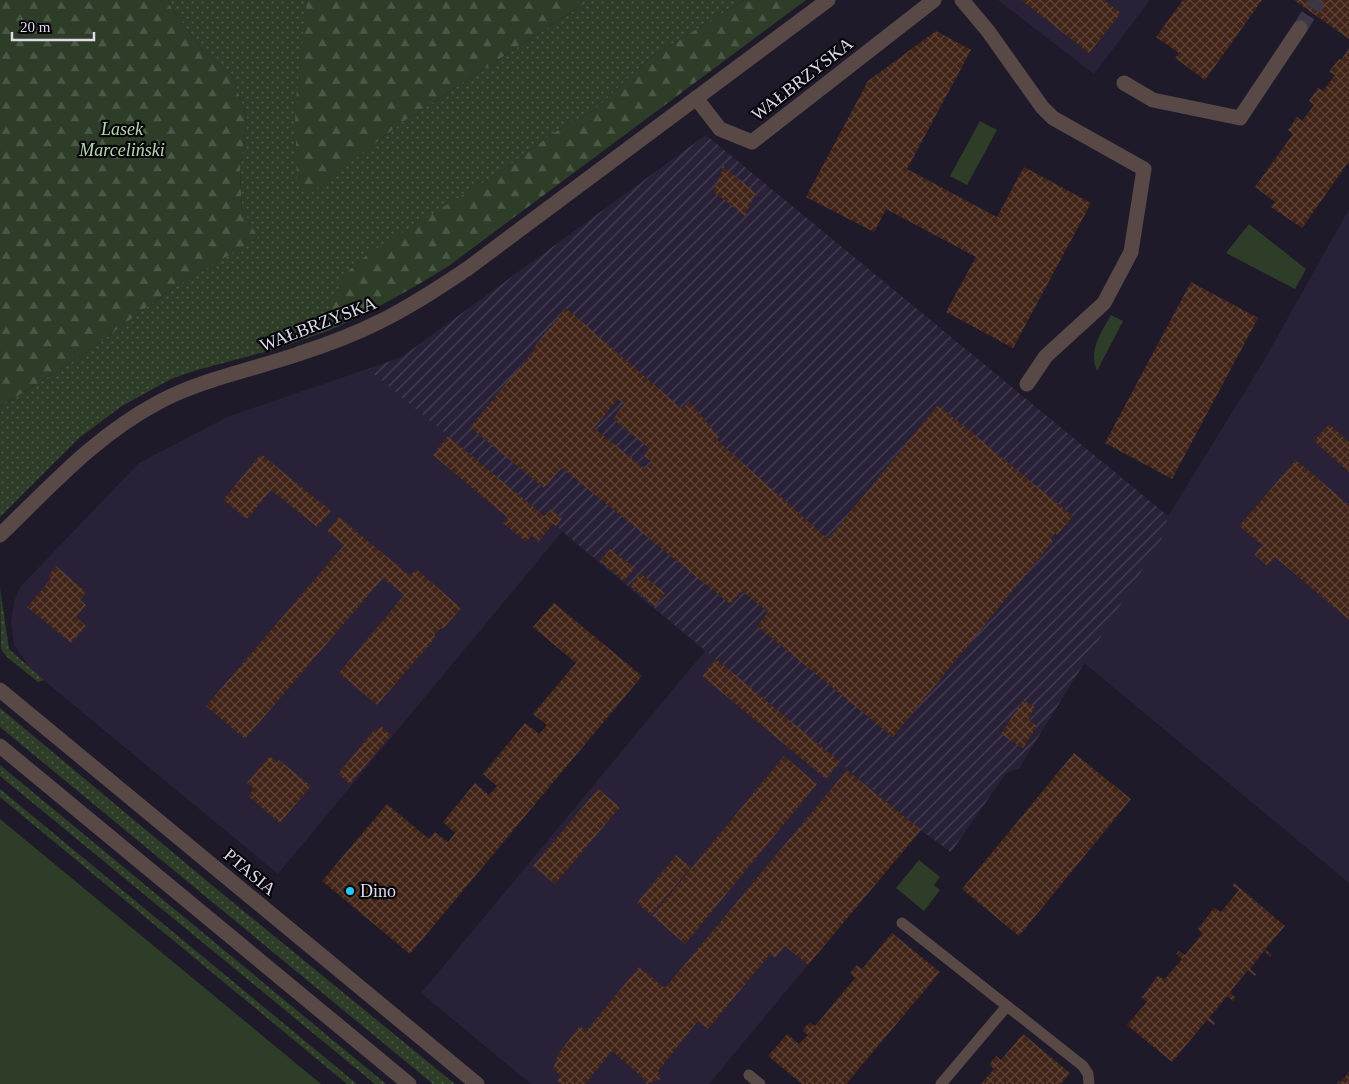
<svg xmlns="http://www.w3.org/2000/svg" width="1349" height="1084" viewBox="0 0 1349 1084" font-family="Georgia,serif">
<style>
.built{fill:#292137}
.industrial{fill:url(#industrial-furrows)}
.grass{fill:url(#grass-dots)}
.forest{fill:url(#forest-firs)}
.park{fill:#2d3d27}
.building{fill:url(#building-cross-hatch);fill-rule:evenodd}
.lines{fill:none;stroke-linecap:round;stroke-linejoin:round}
.minor-tunnel{stroke:#3c3746;stroke-width:15;stroke-dasharray:15 8;stroke-linecap:butt}
.service{stroke:#584846;stroke-width:11}
.minor{stroke:#584846;stroke-width:15}
.poi-dot{fill:#24c9fe;stroke:#08060d;stroke-width:2}
.labels{text-anchor:middle;stroke-width:4.5;stroke-linejoin:round;paint-order:stroke}
.street-label{font-size:18px;fill:#dedbe6;stroke:#08060d}
.park-label{font-size:18px;font-style:italic;fill:#b5daa7;stroke:#08060d}
.poi-label{font-size:18px;fill:#dedbe6;stroke:#08060d;text-anchor:start}
</style>
<defs>
<pattern id="industrial-furrows" width="10" height="10" patternUnits="userSpaceOnUse" patternTransform="scale(1.25)"><rect width="10" height="10" fill="#292137"/><path d="M-1 1l2-2M0 10L10 0M9 11l2-2" fill="none" stroke="#484154"/></pattern>
<pattern id="grass-dots" width="8" height="8" patternUnits="userSpaceOnUse" patternTransform="scale(1.25)"><rect width="8" height="8" fill="#2d3d27"/><path d="M2 2h.1M6 6h.1" fill="none" stroke="#4b5846" stroke-width="1.8" stroke-linecap="round"/></pattern>
<pattern id="forest-firs" width="22" height="20" patternUnits="userSpaceOnUse" patternTransform="scale(1.25)"><rect width="22" height="20" fill="#2d3d27"/><path d="M5 1l3.5 6h-7zM16 11l3.5 6h-7z" fill="#4b5846"/></pattern>
<pattern id="building-cross-hatch" width="8" height="8" patternUnits="userSpaceOnUse" patternTransform="scale(1.25)"><rect width="8" height="8" fill="#422417"/><path d="M0 0l8 8M0 8l8-8" fill="none" stroke="#5d4339"/></pattern>
</defs>
<rect width="100%" height="100%" fill="#1f1a2a"/>
<path class="built" d="M998 0H1150L1094 74Z
M706 135 1168 516 1262 364 1349 209V883L1083 662 1019 768 1006 773 951 852 920 830 709 1084H531L421 993 705 651 562 532 278 874 30 669 14 644 11 622 14 602 20 587 139 463 227 417 402 357Z"/>
<path class="industrial" d="M706 135 1168 516 1162 538 1019 768 1006 773 951 852 921 830 368 369 402 357Z"/>
<path class="grass" d="M168 0H307L304 35 306 196 401 123 590 0H744L648 59 597 108 555 132 500 172 330 307V330L279 348 197 370 171 379 122 406 79 438 0 517V407L84 354 170 290 257 238 242 208 240 169 247 119 233 77 201 48 170 6Z
M0 588 9 649 44 680 38 682 7 657 1 649Z
M0 708 219 891 455 1084H433L0 727Z
M0 765 386 1084H375L0 776Z
M0 789 357 1084H347L0 797Z"/>
<path class="forest" d="M0 0H168L170 6 201 48 233 77 247 119 240 169 242 208 258 238 170 290 84 354 0 407Z
M307 0H590L401 123 306 197 297 178 295 108Z
M744 0H806L450 265C411 290 372 311 330 330V307L345 274 369 253 500 172 555 132 597 108 648 59Z"/>
<path class="park" d="M980 121 997 130 967 185 950 176Z
M1249 224 1306 269 1295 289 1226 253Z
M1111 315 1123 321 1097 371C1088 350 1101 333 1111 315Z
M0 819 321 1084H0Z
M919 860 940 877 934 885 940 890 924 911 896 888Z"/>
<path class="building" d="M1021 0H1104L1121 13 1089 53Z
M1183 0H1262L1205 80 1175 58 1179 53 1156 37Z
M1294 0H1349V39Z
M936 31 971 50 907 169 997 217 1024 167 1091 203 1013 348 946 312 976 257 886 209 874 232 806 197 868 81Z
M1349 48V161L1302 228 1271 207 1275 202 1255 187 1293 134 1288 130 1297 117 1302 121 1314 105 1309 101 1318 88 1323 91 1335 75 1329 72 1339 59 1341 60Z
M768 98 772 103 762 110 759 104Z
M722 165 758 195 757 196 755 194 745 216 713 191 723 169 721 166Z
M1191 282 1258 318 1172 479 1105 443Z
M566 308 682 409 689 401 719 437 717 440 828 539 938 405 1073 516 1057 535 1055 533 1050 538 1053 541 893 737 757 626 768 612 742 591 730 604 562 468 544 488 470 427 536 348 534 347ZM618 399 624 404 613 419 649 448 644 457 652 461 645 469 594 428Z
M1329 424 1349 442V472L1314 441Z
M448 436 544 516 551 509 562 518 556 526 553 524 538 542 532 535 526 542 503 523 508 518 433 455Z
M261 454 331 511 317 527 271 490 247 519 223 500Z
M1296 460 1349 505V620L1275 557 1267 566 1254 554 1262 545 1239 526Z
M339 517 410 576 416 569 461 608 443 629 441 628 434 635 436 637 377 705 339 673 404 595 383 578 245 739 206 706 344 545 327 531Z
M610 549 635 568 624 581 600 561Z
M56 566 86 592 80 600 86 605 76 617 86 626 71 643 27 607 51 579 48 576Z
M640 573 665 593 655 606 630 586Z
M554 603 642 676 410 954 322 881 387 804 429 839 435 832 448 842 455 833 443 822 475 783 489 795 497 786 483 774 525 723 539 734 547 725 533 714 576 663 533 627Z
M716 659 840 762 826 779 702 676Z
M1023 700 1035 707 1028 720 1037 726 1023 748 1001 734Z
M381 726 391 735 350 784 338 774 375 729 377 731Z
M1074 753 1131 799 1019 936 962 889Z
M270 756 277 762 279 760 311 786 280 823 248 796 254 789 247 783Z
M784 756 817 784 685 944 652 916Z
M847 770 921 830 808 965 785 946 775 958 770 954 708 1029 698 1021 658 1071 661 1079 646 1084 643 1078 612 1051 585 1084H561L557 1081 561 1076 553 1069 558 1054 580 1026 586 1031 639 967 665 988Z
M598 789 620 807 555 884 533 866Z
M676 855 691 867 651 915 637 903Z
M1234 883 1285 926 1265 949 1272 955 1270 957 1264 951 1250 969 1256 974 1255 976 1248 970 1230 992 1236 998 1233 1001 1227 996 1209 1018 1215 1023 1214 1025 1207 1020 1172 1062 1127 1025 1147 1002 1141 997 1143 996 1158 975 1164 980 1182 959 1176 954 1179 951 1185 955 1203 933 1198 929 1213 909 1215 908 1221 912 1239 890 1233 886Z
M892 933 940 972 846 1084H802L768 1056 787 1034 799 1044 808 1035 803 1031 806 1026 810 1022 815 1026 855 978 850 973 857 965 862 969Z
M1023 1034 1070 1073 1061 1084H981L994 1069 989 1065 992 1061 996 1056 1001 1060Z
M1349 1072V1084H1337L1339 1081 1341 1082Z"/>
<g class="lines">
<path class="minor-tunnel" d="M1300 28 1318 0"/>
<path class="service" d="M902 923 1083 1066 1088 1074 1089 1084
M749 1075 760 1084
M941 1084 1007 1006"/>
<path class="minor" d="M962 0 988 31 1042 107 1053 118 1144 169 1131 252 1104 303 1046 356 1027 384
M1124 83 1153 100 1240 118 1300 28
M696 98 720 129 752 142 934 0
M0 535C51 486 95 436 159 402 202 379 252 370 298 354 326 345 353 335 379 322 410 307 438 288 467 269L828 0
M0 690 477 1084
M0 746 409 1084"/>
</g>
<circle class="poi-dot" cx="350" cy="891" r="5"/>
<g class="labels">
<g class="street-label">
<text transform="translate(802 79) rotate(-38)" y="6">WAŁBRZYSKA</text>
<text transform="translate(318 324) rotate(-21)" y="6">WAŁBRZYSKA</text>
<text transform="translate(250 872) rotate(40)" y="6">PTASIA</text>
</g>
<g class="park-label">
<text x="122" y="135">Lasek<tspan x="122" dy="21">Marceliński</tspan></text>
</g>
<g class="poi-label">
<text x="360" y="897">Dino</text>
</g>
</g>
<path d="M12 32v8h82v-8" fill="none" stroke="#dedbe6" stroke-width="2.5"/>
<text x="20" y="32" font-size="15" fill="#dedbe6" stroke="#08060d" stroke-width="4" paint-order="stroke">20 m</text>
</svg>
